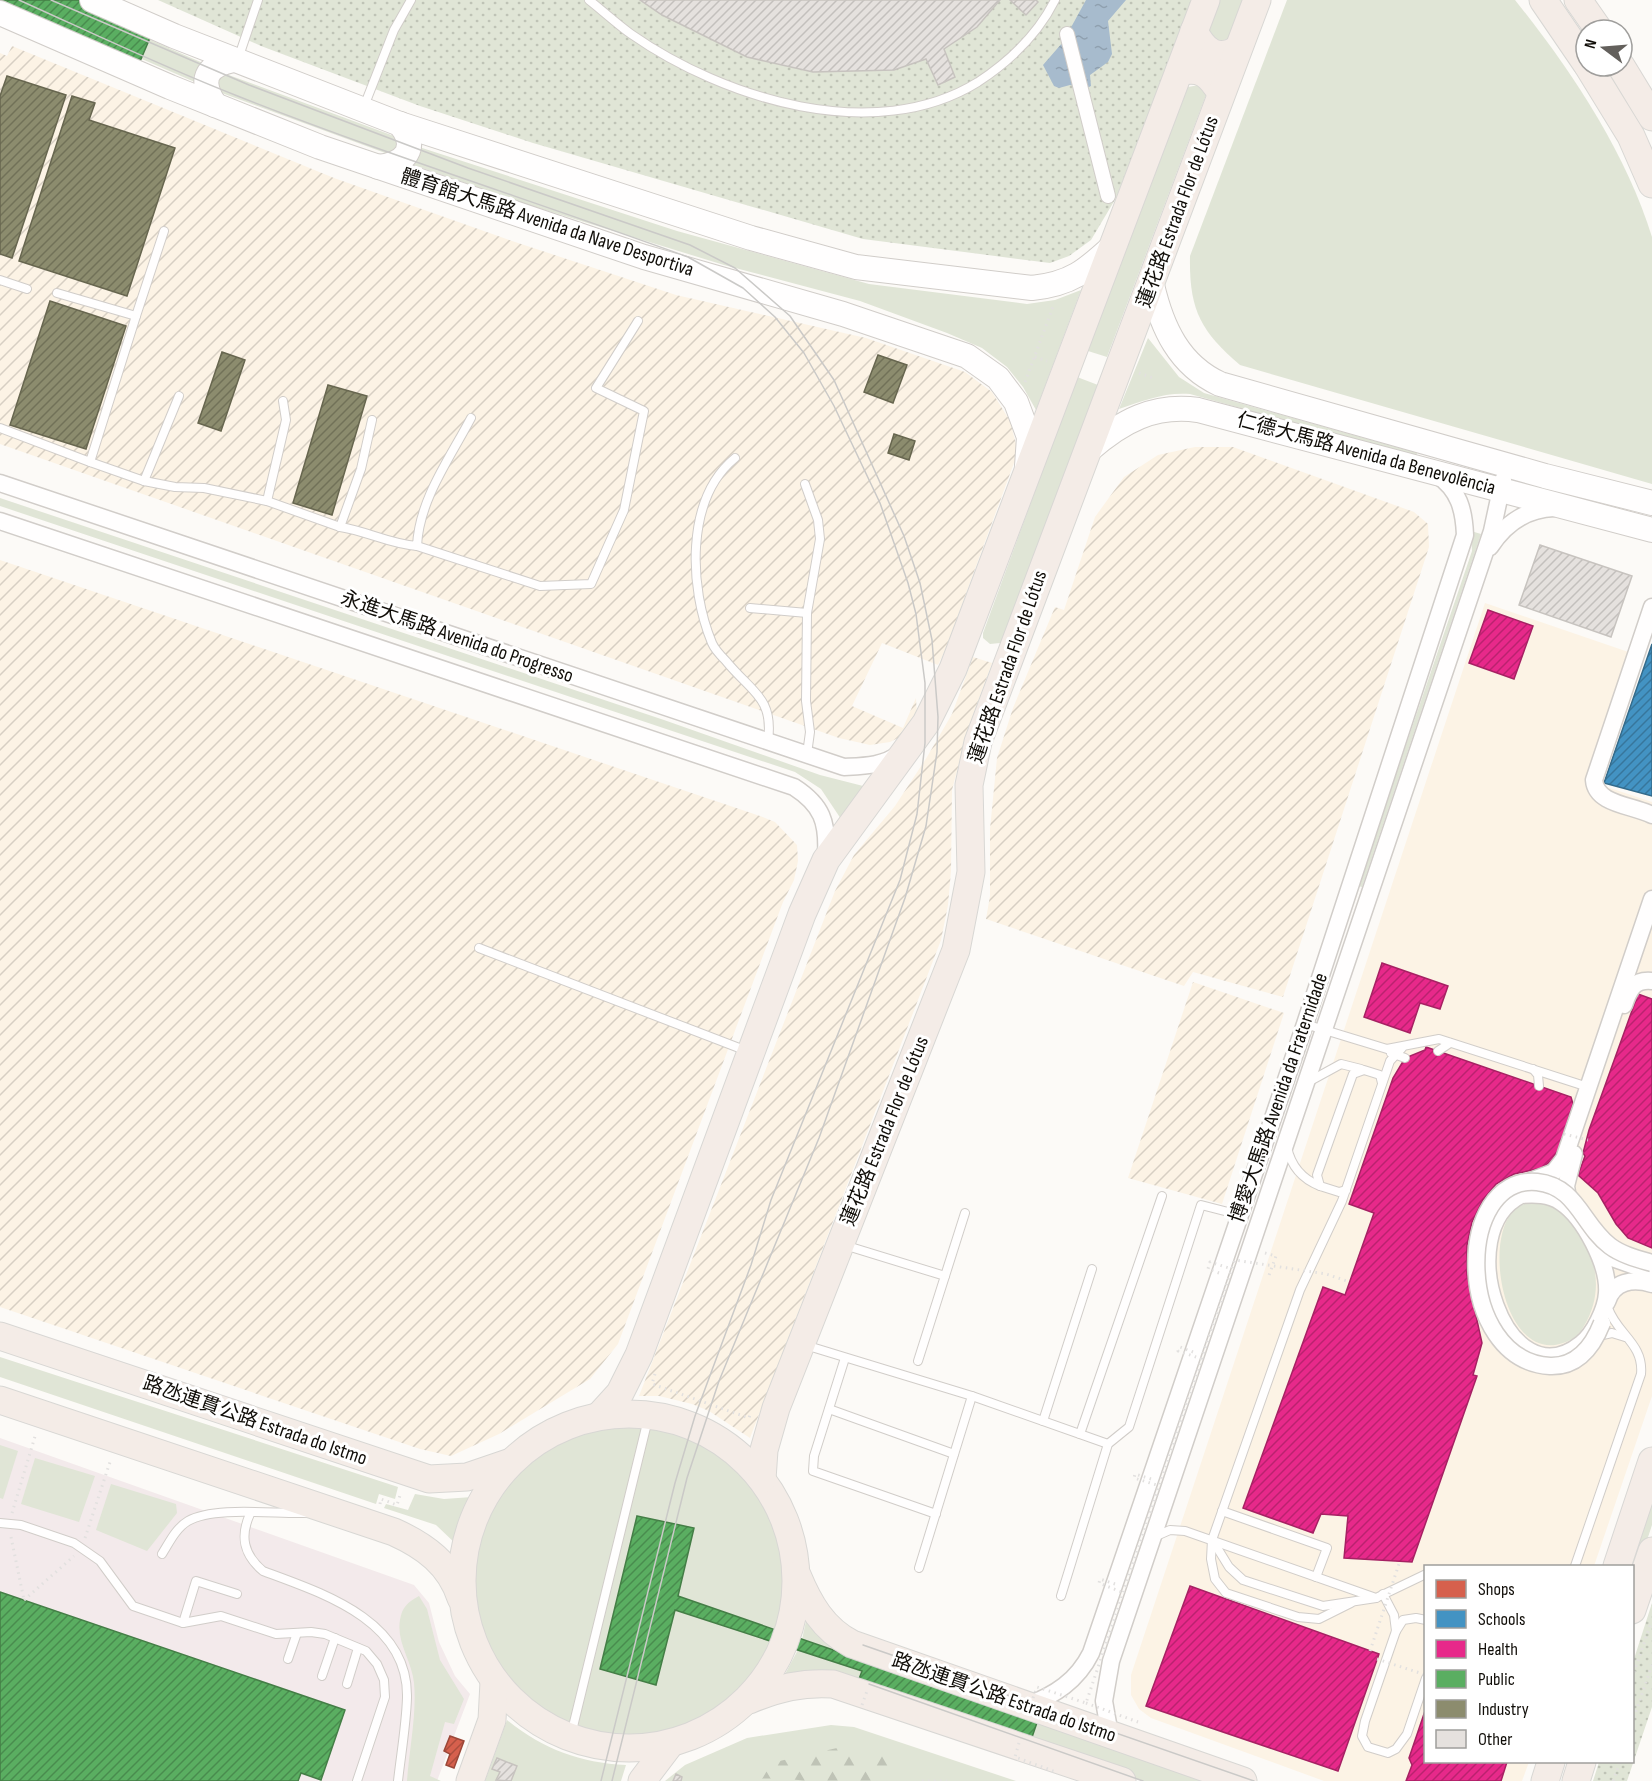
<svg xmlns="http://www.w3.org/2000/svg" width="1652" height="1781" viewBox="0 0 1652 1781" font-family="'Sofia Sans Condensed','Noto Sans SC',sans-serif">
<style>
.commercial{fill:#f3eaeb}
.industrial{fill:url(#industrial-furrows)}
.built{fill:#fcf3e5}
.grass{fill:#e0e5d6}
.forest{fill:url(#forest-firs)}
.park{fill:url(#park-dots)}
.water{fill:url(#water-ripples)}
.shops{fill:url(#shops-hatch);stroke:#9b4738;stroke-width:1.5}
.schools{fill:url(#schools-hatch);stroke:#346b8b;stroke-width:1.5}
.health{fill:url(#health-hatch);stroke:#a62163;stroke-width:1.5}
.public{fill:url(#public-hatch);stroke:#447e46;stroke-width:1.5}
.industry{fill:url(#industry-hatch);stroke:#67664f;stroke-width:1.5}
.building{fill:url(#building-hatch);stroke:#c7c3bf;stroke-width:1.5}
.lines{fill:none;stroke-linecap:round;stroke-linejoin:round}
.service-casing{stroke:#d1cdc9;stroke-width:10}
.pedestrian-casing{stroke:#d1cdc9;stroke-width:16}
.minor-casing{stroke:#d1cdc9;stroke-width:19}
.secondary-casing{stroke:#d1cdc9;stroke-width:26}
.primary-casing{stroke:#d8d7d4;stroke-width:29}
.path{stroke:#e2e0df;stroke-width:3;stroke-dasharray:1.5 4.5;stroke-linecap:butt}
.service{stroke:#fffefe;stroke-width:8}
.pedestrian{stroke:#fffefe;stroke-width:14}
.minor{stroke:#fffefe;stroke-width:16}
.secondary{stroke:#fffefe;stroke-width:24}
.primary{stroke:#f4ece7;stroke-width:27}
.tram{stroke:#cac9c7;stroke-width:1.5}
.minor-bridge-casing{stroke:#d1cdc9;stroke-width:19;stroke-linecap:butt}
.path-bridge{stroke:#e2e0df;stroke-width:3;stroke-dasharray:1.5 4.5;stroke-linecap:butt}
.minor-bridge{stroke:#fffefe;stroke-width:16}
.labels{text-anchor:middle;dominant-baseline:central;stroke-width:6;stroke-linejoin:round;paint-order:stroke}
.street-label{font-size:20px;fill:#100d08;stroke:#fff}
</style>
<defs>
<pattern id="industrial-furrows" width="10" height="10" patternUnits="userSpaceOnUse" patternTransform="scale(1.5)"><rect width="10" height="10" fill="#fcf3e5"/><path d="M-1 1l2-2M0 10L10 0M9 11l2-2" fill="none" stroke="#d7cfc3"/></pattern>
<pattern id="forest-firs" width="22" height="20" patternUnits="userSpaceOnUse" patternTransform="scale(1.5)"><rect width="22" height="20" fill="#e0e5d6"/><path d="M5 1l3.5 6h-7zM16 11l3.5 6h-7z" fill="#bfc3b6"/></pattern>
<pattern id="park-dots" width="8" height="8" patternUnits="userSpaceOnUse" patternTransform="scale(1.5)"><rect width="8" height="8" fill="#e0e5d6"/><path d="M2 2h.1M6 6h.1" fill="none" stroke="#bfc3b6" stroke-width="1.8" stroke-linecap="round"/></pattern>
<pattern id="water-ripples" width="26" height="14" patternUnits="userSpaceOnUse" patternTransform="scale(1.5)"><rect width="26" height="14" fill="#a7bbcd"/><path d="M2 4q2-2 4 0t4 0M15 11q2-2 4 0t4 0" fill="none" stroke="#8fa0af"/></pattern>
<pattern id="shops-hatch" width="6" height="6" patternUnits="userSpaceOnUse" patternTransform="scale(1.5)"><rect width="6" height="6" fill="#d6604d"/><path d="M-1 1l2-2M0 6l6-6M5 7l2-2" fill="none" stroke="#ac4e3e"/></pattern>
<pattern id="schools-hatch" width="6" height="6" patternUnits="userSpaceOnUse" patternTransform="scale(1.5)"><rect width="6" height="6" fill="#4393c3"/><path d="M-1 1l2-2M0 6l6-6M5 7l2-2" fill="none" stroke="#37769c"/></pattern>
<pattern id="health-hatch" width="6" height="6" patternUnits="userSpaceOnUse" patternTransform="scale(1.5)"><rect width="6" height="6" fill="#e7298a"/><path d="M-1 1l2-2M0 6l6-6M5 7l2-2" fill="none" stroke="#ba226f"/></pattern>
<pattern id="public-hatch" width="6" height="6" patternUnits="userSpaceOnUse" patternTransform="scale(1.5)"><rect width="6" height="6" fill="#5aae61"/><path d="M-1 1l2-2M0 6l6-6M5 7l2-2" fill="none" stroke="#498c4e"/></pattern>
<pattern id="industry-hatch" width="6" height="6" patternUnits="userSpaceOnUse" patternTransform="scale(1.5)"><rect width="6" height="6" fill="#8c8c6e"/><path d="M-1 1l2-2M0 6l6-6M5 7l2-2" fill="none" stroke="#717158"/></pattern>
<pattern id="building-hatch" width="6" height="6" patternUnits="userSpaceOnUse" patternTransform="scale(1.5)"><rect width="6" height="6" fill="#e5e1de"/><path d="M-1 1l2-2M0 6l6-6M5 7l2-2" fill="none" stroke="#c3c0bd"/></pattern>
</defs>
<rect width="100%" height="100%" fill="#fcfaf7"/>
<path class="commercial" d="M0 1438 414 1585 429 1603 439 1642 455 1676 470 1694 437 1781H0Z"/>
<g class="industrial">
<path d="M12 46 334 178 512 241 676 295 866 338 965 372 992 392 1010 421 1018 452 946 648 938 665 882 643 852 706 903 728 916 698 917 716 908 733 890 742 870 745 839 738 0 444V53L7 56Z"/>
<path d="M1195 447H1233L1414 512 1428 524 1429 547 1283 997 1193 972 1184 986 986 919 990 896V829L997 758 1013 708 1055 607 1064 610 1095 517 1124 477 1158 455Z"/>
<path d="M0 560 760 816 775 822 797 845 798 861 794 880 783 902 618 1344 590 1379 499 1434 451 1456 420 1449 0 1307Z"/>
<path d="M973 657 992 663 968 729 952 790 951 871 948 905 941 940 750 1438 709 1411 692 1404 659 1396H639L835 891 854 855 895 806 927 757 952 714Z"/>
<path d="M1193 982 1284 1013 1222 1204 1128 1178Z"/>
</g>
<path class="built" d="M1485 603 1643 657 1601 785 1652 802V1396L1594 1566H1426V1762H1529L1522 1781H1324L1151 1718 1139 1709 1131 1695V1675Z"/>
<g class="grass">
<path d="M6 0H60L205 64 196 72 197 83Z"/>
<path d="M1220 0H1243L1229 38 1219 42 1207 33Z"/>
<path d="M1287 0H1515C1571 70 1625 151 1652 237V484L1240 365C1200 331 1189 309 1190 256Z"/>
<path d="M226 74 394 136 398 141 396 151 388 154 219 92 216 76Z"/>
<path d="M1199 85 1206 95 1107 357 1088 351 1188 87Z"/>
<path d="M416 146 677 231 869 284 1027 304 1055 300 1081 290 1036 410 1023 387 1007 367 982 348 947 333 860 301 724 265 529 205 408 163Z"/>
<path d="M1148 338 1179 377 1204 393 1417 453 1416 457 1190 394C1164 392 1143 401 1119 409Z"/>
<path d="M1077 377 1098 385 1003 640 1000 643 990 644 983 638V633Z"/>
<path d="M0 498 664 720 820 775 867 787 841 819 821 789 795 772 0 506Z"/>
<path d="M1471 531 1481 534 1362 887 1358 886 1472 551Z"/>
<path d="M1537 1201C1542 1202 1550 1203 1554 1206 1559 1208 1563 1215 1567 1219 1596 1249 1606 1289 1584 1326 1579 1335 1573 1340 1563 1343 1506 1363 1483 1247 1512 1212 1519 1204 1528 1203 1537 1201Z"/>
<path d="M0 1357 398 1487 395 1499 379 1494 376 1504 0 1377Z"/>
<circle cx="629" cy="1580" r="157"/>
<path d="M0 1445 18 1451 3 1499 0 1498Z"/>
<path d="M35 1458 95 1476 79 1522 21 1504Z"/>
<path d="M111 1484 176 1504 177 1513 147 1551 96 1530Z"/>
<path d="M1652 1491V1525L1633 1583 1632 1566H1627Z"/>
<path d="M415 1494 444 1499 472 1497 462 1517 456 1544 436 1525 384 1508 386 1504 408 1510Z"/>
<path d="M419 1596 427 1609 440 1660 464 1699 454 1724 445 1722 430 1776 441 1781H407C409 1751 417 1713 414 1683 412 1661 396 1642 400 1620 402 1607 408 1602 419 1596Z"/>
<path d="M808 1612 1223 1781H1142L849 1681 784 1676 801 1644Z"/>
<path d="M507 1720C543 1749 580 1763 626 1765L621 1781H485Z"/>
<path d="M831 1725 854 1727 1016 1781H665L685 1765 747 1738Z"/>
</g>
<path class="forest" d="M837 1748C844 1750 853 1753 861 1754 879 1756 887 1749 900 1766L886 1781H803C784 1777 760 1781 744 1776L753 1767Z"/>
<g class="park">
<path d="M158 0H1194L1116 198 1091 240 1069 256 1050 263 863 239 533 143 420 106 261 46Z"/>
<path d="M1652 1603V1707L1627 1781H1593L1599 1762H1632L1633 1662Z"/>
</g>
<path class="water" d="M1086 0H1126L1108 21 1112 54 1108 62 1090 75 1091 86 1085 89 1070 85 1059 88 1054 86 1043 65 1063 42Z"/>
<path class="shops" d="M450 1736 464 1741 454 1768 446 1765 450 1754 444 1751Z"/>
<path class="schools" d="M1652 644V796L1604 783Z"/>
<g class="health">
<path d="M1488 610 1533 626 1514 679 1469 663Z"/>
<path d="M1382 963 1448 986 1440 1009 1420 1003 1410 1033 1364 1017Z"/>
<path d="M1638 994 1652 999V1248L1628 1238 1616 1224 1598 1193 1578 1175 1585 1156 1583 1153 1589 1130Z"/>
<path d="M1426 1047 1571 1097 1573 1104 1559 1149 1552 1160 1542 1168 1514 1174 1496 1184 1483 1200 1472 1222 1467 1245V1275L1482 1343 1473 1375 1477 1376 1412 1562 1344 1558 1348 1516 1321 1514 1313 1533 1243 1508 1323 1287 1345 1295 1374 1213 1349 1204 1393 1078 1405 1058 1425 1050Z"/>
<path d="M1190 1586 1379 1654 1338 1771 1146 1706Z"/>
<path d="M1426 1708V1762H1507L1501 1781H1406L1412 1765 1409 1758Z"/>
</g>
<g class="public">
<path d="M0 0H114L158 19 133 78 0 19Z"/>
<path d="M637 1516 694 1528 678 1596 865 1661 1044 1702 1029 1746 856 1687 862 1671 675 1610 656 1685 600 1669Z"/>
<path d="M0 1592 345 1710 321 1780 301 1773 298 1781H0Z"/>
</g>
<g class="industry">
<path d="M7 76 66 95 12 258 0 254V96Z"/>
<path d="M72 96 95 103 89 120 175 148 127 296 19 261Z"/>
<path d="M50 301 126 326 86 449 10 425Z"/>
<path d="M222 352 245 360 221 431 198 423Z"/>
<path d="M878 355 907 365 893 403 864 392Z"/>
<path d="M328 385 367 396 332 515 293 503Z"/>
<path d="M894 434 915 441 909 460 888 453Z"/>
</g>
<g class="building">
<path d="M640 0H1000L977 27 944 49 955 77 938 85 926 59 894 70 813 72 747 57 662 15Z"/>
<path d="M1010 0H1036L1038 2 1026 15Z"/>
<path d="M1540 545 1632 576 1611 637 1519 605Z"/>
<path d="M497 1758 517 1766 511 1781 496 1780 500 1772 492 1769Z"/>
<path d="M676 1774 682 1777 681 1781H673Z"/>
</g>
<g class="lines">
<defs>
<g id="service">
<path d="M589 0C603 11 617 24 631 34 724 99 875 146 978 82 1010 61 1038 34 1055 0"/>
<path d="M238 59 258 0"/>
<path d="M363 109 394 30 411 0"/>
<path d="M0 280 27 289"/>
<path d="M136 316 164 231"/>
<path d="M0 428 90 462 136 316 57 293"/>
<path d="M735 458C685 499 689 588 712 643 715 650 721 656 726 661 751 692 774 697 768 741"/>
<path d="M90 462 144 481 175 487 204 488 267 501 286 420 283 401"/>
<path d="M144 481 179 396"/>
<path d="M805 484 818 520 820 539 807 613 806 701 810 732 807 754"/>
<path d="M267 501 340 527 361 469 372 420"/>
<path d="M340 527C367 531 389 544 417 546 419 500 450 458 471 418"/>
<path d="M417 546 540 586 591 584 624 510 644 411 596 388 638 321"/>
<path d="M750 608 807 613"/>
<path d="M479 948 747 1051"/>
<path d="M1305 1024 1387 1049 1439 1039 1591 1088"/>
<path d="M1438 1051 1450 1043"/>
<path d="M1391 1053 1405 1058"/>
<path d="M1533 1069 1538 1075 1539 1086"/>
<path d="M1310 1081 1341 1064 1361 1069"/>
<path d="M1287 1147C1291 1166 1302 1179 1320 1186"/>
<path d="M1346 1190 1339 1192 1320 1186 1317 1175 1353 1074 1364 1070 1380 1075 1382 1083"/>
<path d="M844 1245 945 1276 918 1361"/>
<path d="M945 1276 965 1213"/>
<path d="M1598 1336 1612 1333 1625 1337"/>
<path d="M805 1345 972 1396 919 1568"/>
<path d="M845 1358 814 1456 813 1471 936 1514"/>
<path d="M972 1396 1108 1444"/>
<path d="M829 1409 954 1454"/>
<path d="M1043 1421 1092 1269"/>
<path d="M1080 1434 1162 1196"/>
<path d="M1222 1511 1327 1548 1316 1577"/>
<path d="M250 1514C240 1536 243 1554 263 1571 322 1593 409 1620 407 1698 406 1726 401 1754 398 1781"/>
<path d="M0 1523 21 1525 74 1543 100 1561 133 1606 183 1623 221 1616 276 1634 311 1632 325 1634 366 1651 377 1664 384 1680 385 1697 357 1781"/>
<path d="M1154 1537 1170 1530 1185 1531 1376 1598 1426 1574"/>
<path d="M1213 1541 1229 1567 1243 1580 1323 1606 1376 1598"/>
<path d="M162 1554C169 1543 176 1528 188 1521 214 1506 274 1514 305 1513"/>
<path d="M1575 1566 1641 1374C1644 1344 1617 1334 1608 1308"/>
<path d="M1383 1594 1394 1615 1396 1631 1365 1721 1362 1736 1368 1747 1388 1753 1396 1749 1407 1734 1426 1678"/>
<path d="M1061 1596 1108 1444 1129 1427 1201 1205 1240 1215"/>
<path d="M1351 1603 1319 1619 1298 1617 1226 1593 1215 1579 1211 1559 1212 1540 1300 1290 1342 1201 1390 1061 1402 1048"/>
<path d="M183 1623 196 1581 237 1594"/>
<path d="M1396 1631 1403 1620 1416 1618 1426 1620"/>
<path d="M288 1659 297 1633"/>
<path d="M322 1676 335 1638"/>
<path d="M347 1684 358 1648"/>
<path d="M570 1739 649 1415"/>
</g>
<path id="pedestrian" d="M1067 34 1108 196"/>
<g id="minor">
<path d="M0 483 844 767C864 766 883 766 899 754"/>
<path d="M0 521 794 787C822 805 828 822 826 856"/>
<path d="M1490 547C1505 524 1526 509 1554 508"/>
<path d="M1652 607 1594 780C1596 805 1633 805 1652 815"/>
<path d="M1624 1005C1629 990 1634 979 1652 981"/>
<path d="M1528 1182 1554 1172 1564 1159 1652 899"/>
<path d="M1521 1195C1535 1194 1549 1194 1561 1202 1584 1217 1609 1265 1607 1293 1606 1309 1594 1334 1581 1344 1506 1404 1448 1231 1521 1195Z"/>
<path d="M1569 1205 1566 1186 1574 1154"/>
<path d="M1595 1244 1615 1259 1652 1272"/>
<path d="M1607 1302C1613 1281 1633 1278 1652 1284"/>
<path d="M1026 1706C1055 1695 1077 1681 1091 1653L1305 1024 1465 535C1464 510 1459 490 1437 475"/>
<path d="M1110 1735 1104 1701 1111 1661 1492 531 1503 480"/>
</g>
<g id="secondary">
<path d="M92 0 174 36 400 124 751 238 856 267 1032 288C1071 284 1086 271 1114 245"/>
<path d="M0 13 170 87 320 147 644 257 843 314 967 356 998 378 1016 402 1029 437 1027 466"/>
<path d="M215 105C199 81 205 66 233 60"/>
<path d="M378 167C406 164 419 148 400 124"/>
<path d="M1152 285C1162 328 1179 365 1220 384L1545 476 1652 503"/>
<path d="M1089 450C1122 421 1154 404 1198 410L1652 530"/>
</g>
<g id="primary">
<path d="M1543 0 1586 63"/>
<path d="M1578 0 1599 30"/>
<path d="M1194 31C1204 51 1217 62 1238 49"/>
<path d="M1588 66 1631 136 1652 184"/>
<path d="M1621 66 1652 117"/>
<path d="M1179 72C1201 66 1210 75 1221 93"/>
<path d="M0 1336 429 1479 467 1477 511 1462"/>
<path d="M0 1400 394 1532C425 1546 450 1564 461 1598"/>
<circle cx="629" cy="1581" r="167"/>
<path d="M600 1415 620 1393 639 1355 802 914 826 860 926 723 953 669 1206 0"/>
<path d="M762 1479 764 1450 776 1408 956 950 971 872 969 785 978 742 1257 0"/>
<path d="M1617 1566 1652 1461"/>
<path d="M797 1575C809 1604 823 1629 852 1644L1243 1781"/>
<path d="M1632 1610 1652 1551"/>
<path d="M749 1700C778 1688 802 1682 833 1684L1122 1781"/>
<path d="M470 1781 492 1720 494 1682"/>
<path d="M642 1781 670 1744"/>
<path d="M1545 1781 1551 1762"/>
<path d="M1576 1781 1582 1762"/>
</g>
</defs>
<use href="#service" class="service-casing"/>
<use href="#pedestrian" class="pedestrian-casing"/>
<use href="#minor" class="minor-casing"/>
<use href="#secondary" class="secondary-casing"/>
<use href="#primary" class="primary-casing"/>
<g class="path">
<path d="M1035 357 1047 361"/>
<path d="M1139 373 1153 378"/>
<path d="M1025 382 1054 304"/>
<path d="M1265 1253 1276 1256 1268 1278"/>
<path d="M655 1374 652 1384 749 1418 750 1415"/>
<path d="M380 1504 381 1499 397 1505 401 1492"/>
<path d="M12 1513 36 1433"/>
<path d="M11 1537 24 1600"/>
<path d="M85 1538 111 1459"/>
<path d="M24 1600 74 1556"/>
<path d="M1632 1678 1651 1623"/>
<path d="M1632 1723 1652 1665"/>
<path d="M922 1781H947"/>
<path d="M1613 1781 1620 1762"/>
</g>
<use href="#service" class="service"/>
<use href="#pedestrian" class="pedestrian"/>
<use href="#minor" class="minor"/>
<use href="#secondary" class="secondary"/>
<use href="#primary" class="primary"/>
<g class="tram">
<path d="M19 0C90 32 161 66 235 95 384 154 537 202 688 257L743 288 775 317 804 353 834 406 880 503 908 583 916 614 925 683V743L917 814 900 880 771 1200 751 1265 695 1416 675 1483 601 1781"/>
<path d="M51 0 249 85 468 168 690 245 735 268 790 316 834 380 904 536 920 583 932 640 938 717 937 752 926 826 905 898 819 1138 719 1381 687 1478 612 1781"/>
<path d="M863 1645 1254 1781"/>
<path d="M869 1684 1143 1781"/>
</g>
<defs>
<path id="minor-bridge" d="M1602 1323C1593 1346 1578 1367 1550 1366 1454 1360 1454 1174 1537 1182 1577 1186 1582 1225 1610 1246 1622 1255 1638 1259 1652 1263"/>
</defs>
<use href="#minor-bridge" class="minor-bridge-casing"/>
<g class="path-bridge">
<path d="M1564 1134 1588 1140"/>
<path d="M1219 1273 1208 1269 1210 1262 1232 1269"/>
<path d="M1193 1352 1180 1347 1178 1351 1202 1359"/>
<path d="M1151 1479 1135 1474 1134 1478 1160 1486"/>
<path d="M1115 1584 1100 1579 1099 1583 1124 1593"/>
<path d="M1370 1651 1400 1561"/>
<path d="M1377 1659 1426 1675"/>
<path d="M1033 1698 1037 1687 1086 1703 1235 1260 1326 1274 1350 1282"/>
<path d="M1086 1703 1138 1722"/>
<path d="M862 1705 867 1691"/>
<path d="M1019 1743 1015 1757 1056 1772"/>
</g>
<use href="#minor-bridge" class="minor-bridge"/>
</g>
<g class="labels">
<g class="street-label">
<text transform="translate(1178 212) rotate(-70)">蓮花路 Estrada Flor de Lótus</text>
<text transform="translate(547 223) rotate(18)">體育館大馬路 Avenida da Nave Desportiva</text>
<text transform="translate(1366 454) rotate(15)">仁德大馬路 Avenida da Benevolência</text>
<text transform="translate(457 637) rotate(19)">永進大馬路 Avenida do Progresso</text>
<text transform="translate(1008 667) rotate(-71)">蓮花路 Estrada Flor de Lótus</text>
<text transform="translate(1279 1098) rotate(-71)">博愛大馬路 Avenida da Fraternidade</text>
<text transform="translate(885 1131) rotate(-68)">蓮花路 Estrada Flor de Lótus</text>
<text transform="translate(255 1421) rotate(19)">路氹連貫公路 Estrada do Istmo</text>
<text transform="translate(1004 1698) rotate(19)">路氹連貫公路 Estrada do Istmo</text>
</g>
</g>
<rect x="1424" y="1565" width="210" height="198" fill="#ffffff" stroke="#9f9e9c" stroke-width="1.5"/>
<rect x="1436" y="1580" width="30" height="18" fill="#d6604d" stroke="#9f9e9c" stroke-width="1.5"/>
<text x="1478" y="1595" font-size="18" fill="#100d08">Shops</text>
<rect x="1436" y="1610" width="30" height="18" fill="#4393c3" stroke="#9f9e9c" stroke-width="1.5"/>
<text x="1478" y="1625" font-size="18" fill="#100d08">Schools</text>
<rect x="1436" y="1640" width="30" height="18" fill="#e7298a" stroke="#9f9e9c" stroke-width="1.5"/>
<text x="1478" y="1655" font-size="18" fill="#100d08">Health</text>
<rect x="1436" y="1670" width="30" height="18" fill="#5aae61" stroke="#9f9e9c" stroke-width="1.5"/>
<text x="1478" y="1685" font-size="18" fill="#100d08">Public</text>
<rect x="1436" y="1700" width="30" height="18" fill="#8c8c6e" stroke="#9f9e9c" stroke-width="1.5"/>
<text x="1478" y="1715" font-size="18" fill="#100d08">Industry</text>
<rect x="1436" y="1730" width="30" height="18" fill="#e5e1de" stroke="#9f9e9c" stroke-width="1.5"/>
<text x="1478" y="1745" font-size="18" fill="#100d08">Other</text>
<g transform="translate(1604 48) rotate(286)"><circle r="28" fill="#ffffff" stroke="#9f9e9c" stroke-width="1.5"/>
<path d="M0-4.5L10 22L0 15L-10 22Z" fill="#63605c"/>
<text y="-9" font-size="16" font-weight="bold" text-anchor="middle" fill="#100d08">N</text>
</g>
</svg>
